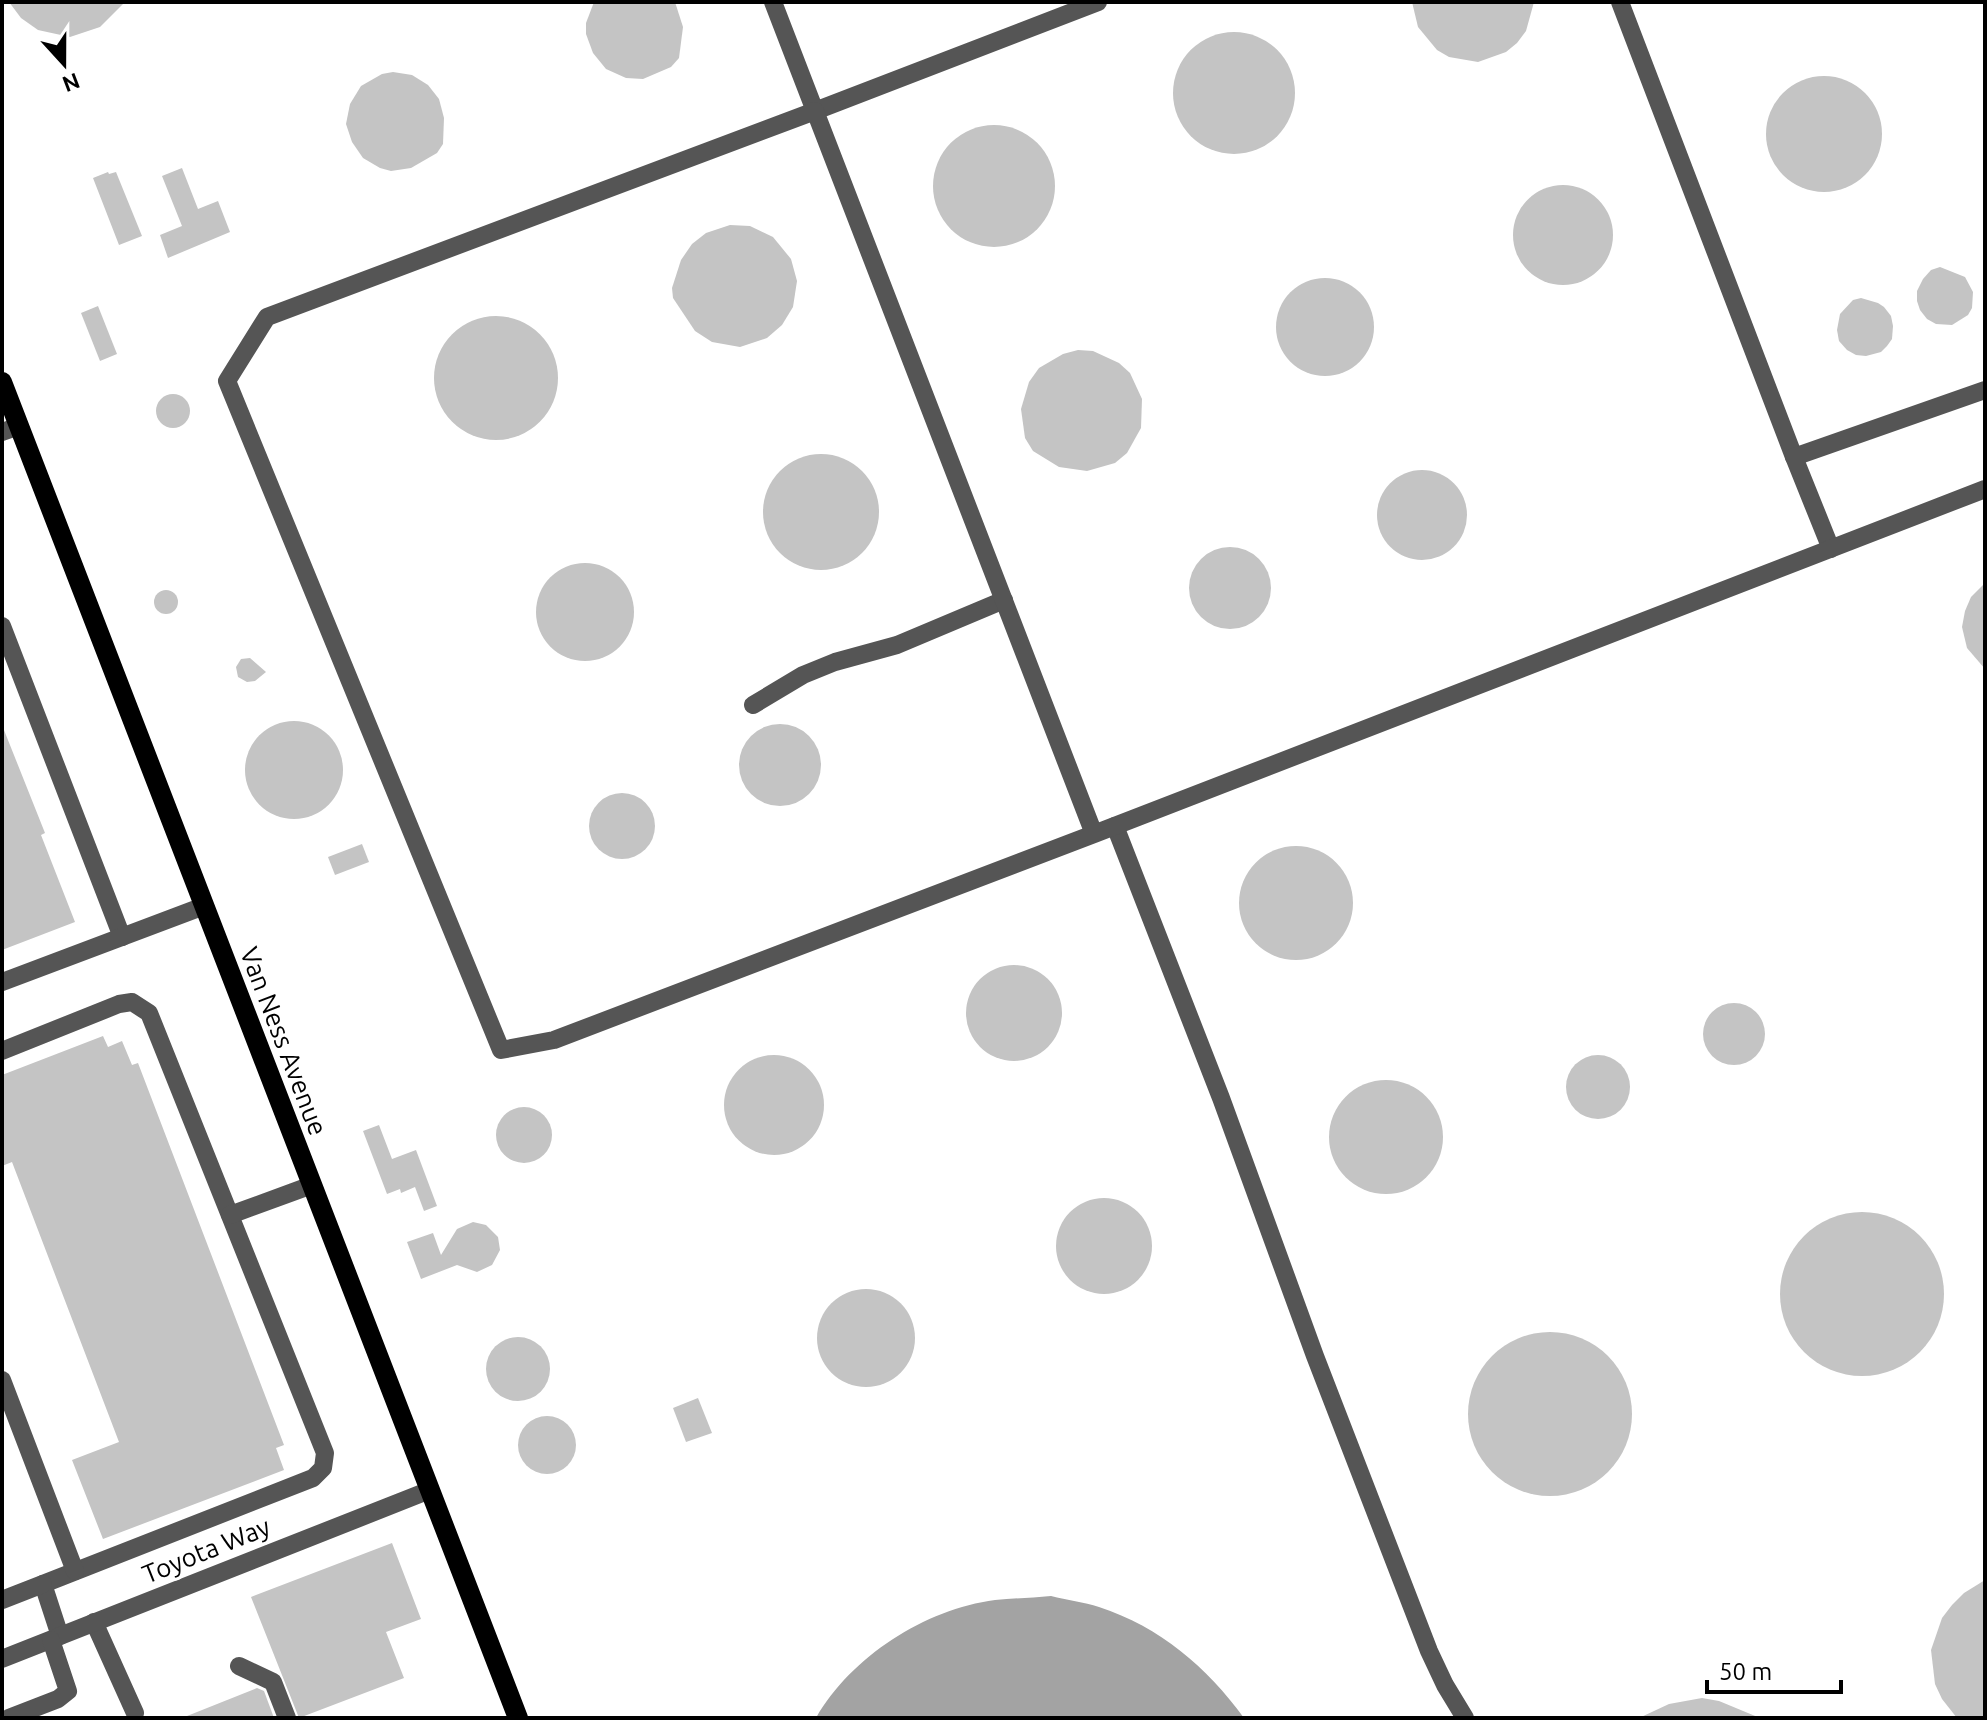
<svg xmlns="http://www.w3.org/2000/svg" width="1987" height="1720" viewBox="0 0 1987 1720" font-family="Ubuntu,sans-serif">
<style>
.water{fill:#a3a3a3}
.building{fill:#c4c4c4}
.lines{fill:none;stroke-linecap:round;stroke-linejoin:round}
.minor{stroke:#555;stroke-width:18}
.major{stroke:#000;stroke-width:20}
.labels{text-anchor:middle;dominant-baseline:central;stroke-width:6;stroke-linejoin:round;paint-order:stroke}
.street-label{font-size:26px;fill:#000;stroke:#fff}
</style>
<rect width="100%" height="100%" fill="#fff"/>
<path class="water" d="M1051 1596C1067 1600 1084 1602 1099 1607 1160 1627 1207 1667 1244 1718H816C851 1657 925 1609 995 1600 1014 1598 1032 1598 1051 1596Z"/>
<g class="building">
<path d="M9 2H125L100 27 70 37 38 30 21 18Z"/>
<path d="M594 2H675L683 27 679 58 671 67 643 79 626 78 606 69 593 53 586 34V23Z"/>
<path d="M1412 2H1534L1526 31 1517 43 1506 52 1478 62 1449 57 1437 50 1418 27Z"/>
<circle cx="1234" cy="93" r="61"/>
<path d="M393 72 412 75 428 85 439 99 444 118 443 144 437 153 411 168 391 171 380 168 363 158 352 142 346 124 350 104 361 86 382 74Z"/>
<circle cx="1824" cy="134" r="58"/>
<circle cx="994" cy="186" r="61"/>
<path d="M182 168 198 209 218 201 230 232 168 258 160 235 182 226 162 176Z"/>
<path d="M108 172 109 174 116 172 142 236 119 245 93 178Z"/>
<circle cx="1563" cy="235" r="50"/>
<path d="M730 225 750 226 773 237 791 259 797 281 793 307 782 325 767 338 740 347 712 342 695 331 673 298 672 288 681 260 692 244 706 233Z"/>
<path d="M1940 267 1965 277 1973 292 1972 308 1968 315 1952 325 1936 324 1927 319 1920 310 1917 301V291L1923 279 1931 270Z"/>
<circle cx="1325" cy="327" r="49"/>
<path d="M1861 298 1878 303 1884 307 1891 316 1893 326 1892 339 1887 346 1881 352 1866 356 1856 355 1847 350 1839 341 1837 330 1840 314 1853 300Z"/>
<path d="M98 306 117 354 100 361 81 313Z"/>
<circle cx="496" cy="378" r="62"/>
<path d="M1078 350 1093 351 1119 363 1130 373 1142 399 1141 428 1127 453 1115 463 1087 471 1059 467 1033 451 1025 438 1021 409 1029 382 1039 368 1063 354Z"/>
<circle cx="173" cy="411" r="17"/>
<circle cx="821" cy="512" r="58"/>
<circle cx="1422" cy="515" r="45"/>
<circle cx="1230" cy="588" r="41"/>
<circle cx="585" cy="612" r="49"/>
<path d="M1985 583V669L1967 648 1962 627 1965 611 1971 597Z"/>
<circle cx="166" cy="602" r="12"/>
<path d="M250 658 266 672 255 681 247 682 238 677 236 667 241 659Z"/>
<circle cx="294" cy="770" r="49"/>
<circle cx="780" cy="765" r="41"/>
<path d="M2 725 45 833 41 835 75 922 2 950Z"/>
<circle cx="622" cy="826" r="33"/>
<path d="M362 844 369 862 335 875 328 857Z"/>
<circle cx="1296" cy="903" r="57"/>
<circle cx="1014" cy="1013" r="48"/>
<circle cx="1734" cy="1034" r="31"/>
<path d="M103 1036 108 1047 122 1041 132 1065 138 1063 284 1445 276 1448 284 1470 103 1539 72 1460 119 1442 12 1162 2 1166V1075Z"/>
<circle cx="774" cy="1105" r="50"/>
<circle cx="1598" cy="1087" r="32"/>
<circle cx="1386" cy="1137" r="57"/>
<circle cx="524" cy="1135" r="28"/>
<path d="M379 1125 392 1159 416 1150 437 1206 424 1211 415 1187 401 1193 400 1189 387 1194 363 1131Z"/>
<circle cx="1104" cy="1246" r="48"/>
<circle cx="1862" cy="1294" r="82"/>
<path d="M473 1222 486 1225 498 1237 500 1250 492 1265 477 1272 457 1265 421 1279 407 1242 433 1233 441 1255 457 1229Z"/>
<circle cx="866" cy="1338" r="49"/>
<circle cx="1550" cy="1414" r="82"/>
<circle cx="518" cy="1369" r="32"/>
<path d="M698 1398 712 1433 686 1442 673 1408Z"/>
<circle cx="547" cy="1445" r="29"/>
<path d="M392 1543 421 1619 386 1632 404 1678 299 1718 251 1597Z"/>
<path d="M1985 1580V1718H1957L1942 1699 1935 1684 1931 1650 1942 1618 1952 1605 1964 1593Z"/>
<path d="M257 1688 264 1691 274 1718H182Z"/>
<path d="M1702 1698 1719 1701 1760 1718H1639L1669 1704Z"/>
</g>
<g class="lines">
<g class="minor">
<path d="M773 2 815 111 1098 2"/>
<path d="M1620 2 1794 457"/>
<path d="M2 432 19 426"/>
<path d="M1831 549 1794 457 1985 390"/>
<path d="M2 626 122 937"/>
<path d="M753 705 803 675 835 662 897 645 1004 600"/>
<path d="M1115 826 1221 1098 1315 1356 1429 1651 1445 1685 1465 1718"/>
<path d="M1094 834 554 1040 501 1050 227 381 267 317 815 111 1094 834 1985 489"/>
<path d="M2 982 204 906"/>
<path d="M2 1051 119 1004 132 1002 149 1013 325 1453 323 1468 313 1478 43 1584 60 1636"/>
<path d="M230 1215 312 1185"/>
<path d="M2 1380 75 1571"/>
<path d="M2 1600 43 1584"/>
<path d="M94 1622 135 1713"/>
<path d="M2 1659 430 1490"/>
<path d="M239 1666 273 1682 287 1718"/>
<path d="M9 1718 58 1699 68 1691 51 1640"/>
</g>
<path class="major" d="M2 382 518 1718"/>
</g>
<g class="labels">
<g class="street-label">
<text transform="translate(284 1041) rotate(69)">Van Ness Avenue</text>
<text transform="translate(206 1550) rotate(-22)">Toyota Way</text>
</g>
</g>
<rect width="1987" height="1720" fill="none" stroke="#000000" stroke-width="8"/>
<g transform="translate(64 64) rotate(159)" stroke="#ffffff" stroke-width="6" paint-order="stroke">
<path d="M0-6L14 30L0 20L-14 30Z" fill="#000000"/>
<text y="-12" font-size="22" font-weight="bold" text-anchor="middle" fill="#000000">N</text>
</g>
<path d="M1707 1680v12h134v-12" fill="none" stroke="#000000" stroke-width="4"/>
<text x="1719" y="1680" font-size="24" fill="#000000" stroke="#ffffff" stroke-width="6" paint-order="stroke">50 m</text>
</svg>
